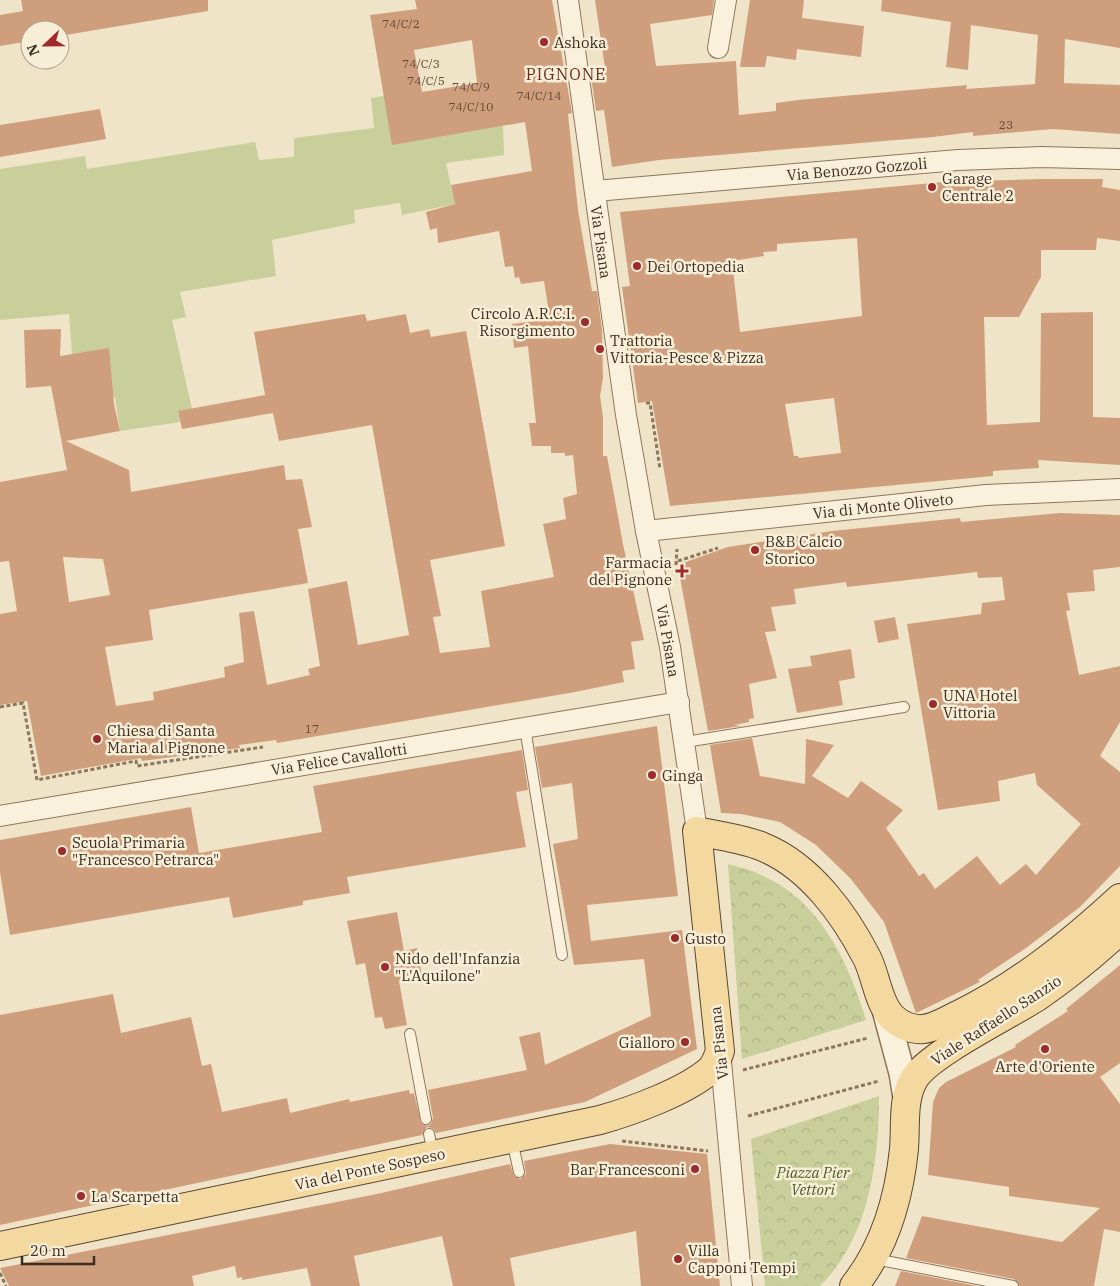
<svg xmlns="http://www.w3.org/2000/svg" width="1120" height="1286" viewBox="0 0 1120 1286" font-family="'IBM Plex Serif',serif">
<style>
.grass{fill:#c9cf9b}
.park{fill:url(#park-crowns)}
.building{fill:#cf9f7d;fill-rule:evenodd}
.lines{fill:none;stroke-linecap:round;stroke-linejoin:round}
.service-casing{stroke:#8d765c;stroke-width:12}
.minor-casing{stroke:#8d765c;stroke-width:22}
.tertiary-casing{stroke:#8d765c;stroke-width:28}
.primary-casing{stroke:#5b4430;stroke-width:30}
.path{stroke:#8d765c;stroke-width:3;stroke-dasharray:4 2.5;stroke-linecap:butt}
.service{stroke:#faf1dc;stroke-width:10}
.minor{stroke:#faf1dc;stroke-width:20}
.tertiary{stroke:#faf1dc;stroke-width:25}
.primary{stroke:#f3d9a0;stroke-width:28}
.poi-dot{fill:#9e2a2b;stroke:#f7eed8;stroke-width:2}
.labels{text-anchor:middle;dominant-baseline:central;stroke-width:5;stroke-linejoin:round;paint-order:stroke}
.number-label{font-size:12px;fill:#624a37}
.poi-label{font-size:15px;fill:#3d2e20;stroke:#f7eed8;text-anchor:start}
.street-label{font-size:15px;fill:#3d2e20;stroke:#f7eed8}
.park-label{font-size:15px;font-style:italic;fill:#4d5a26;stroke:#f7eed8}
.neighbourhood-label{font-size:16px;letter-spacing:1px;fill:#6b2e1e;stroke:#f7eed8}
</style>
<defs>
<pattern id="park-crowns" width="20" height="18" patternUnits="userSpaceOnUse" patternTransform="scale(1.25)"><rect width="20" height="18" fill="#c9cf9b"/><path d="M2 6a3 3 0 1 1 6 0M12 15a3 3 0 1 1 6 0" fill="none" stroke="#aeb285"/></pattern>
</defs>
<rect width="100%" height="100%" fill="#f0e4c8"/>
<path class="grass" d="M384 96 503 125 504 155 446 163 455 204 402 215 400 203 354 210 355 223 272 240 276 276 180 292 186 317 172 320 192 409 178 411 180 422 120 431 115 397 77 403 109 349 72 354 69 314 0 320V169L85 156 87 169 255 142 259 160 294 157V138L374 128 371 98Z"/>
<g class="park">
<path d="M728 864C810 882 843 946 866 1020L742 1059Z"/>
<path d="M879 1096C879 1162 869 1237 820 1286H765L751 1139Z"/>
</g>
<g class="building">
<path d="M21 0H208V11L60 36V30H30V41L0 46V15L23 11Z"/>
<path d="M415 0H552L572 113 568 114 578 210 592 291H597L602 330 603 378 600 396 603 417V456H607L623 544 644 640 631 642 635 669 622 671 624 682 575 692 277 743 276 740 239 745 240 748 142 761 141 758 41 776 27 701 0 705V614L17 611 9 561 0 562V482L67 470 51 386 26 388 24 330 61 329 60 356 109 348 114 404 120 431 66 441 129 470 131 492 284 465 286 480 302 479 312 527 298 529 308 583 149 610 153 640 105 647 116 706 154 700 153 692 225 677 224 667 244 662 239 613 254 611 267 685 310 675 308 669 320 666 308 589 347 581 358 645 409 635 372 425 279 441 273 413 182 429 178 411 265 395 254 332 365 314 367 321 406 314 410 333 429 329 431 337 466 331 505 546 430 560 441 616 433 617 440 653 490 647 481 591 554 577 543 524 566 519 563 498 577 494 573 455 565 456V453H551V446H532L529 423H536L528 346 514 348 512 324 550 319 544 281 521 284 519 277 515 278 513 266 505 267 499 231 438 243 437 228 430 230 426 212 455 204 451 185 532 171 525 122 392 145 370 15 417 9ZM472 40 477 83 422 92 414 50ZM63 557 103 559 110 595 69 602Z"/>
<path d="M595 0H714L712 15 650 24 656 66 736 61 739 115 776 111V103L798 100 967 85 966 89 1035 84 1038 35 971 25 968 70 946 67 951 22 881 11 882 0H1120V48L1065 39 1064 83 1120 85V134L1053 129 973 136V132L933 137 659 160 612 167 604 110 596 111 590 69 605 68Z"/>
<path d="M750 0H804L802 18 864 26 861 57 797 49 796 60 767 56 765 67H740Z"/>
<path d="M100 109 106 139 0 157V125Z"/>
<path d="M1041 179H1103L1102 187 1120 190V241L1097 238 1096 250H1041V277L1019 317H984L987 425 1040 422 1041 313 1093 312V417L1120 418V465L1038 460 1039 468 993 471V476L670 506 652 401 638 403 622 287 630 286 620 212 943 182ZM857 238 862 316 740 332 732 261 764 256 763 252 777 251V244ZM834 398 841 453 799 458 798 456H794L785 404Z"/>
<path d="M1060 513 1120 515V567L1093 570 1095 591 1067 593 1070 610 1066 611 1079 675 1120 666V722L1100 756 1120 772V866L1080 907 1026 948 978 980 980 982 916 1013 884 922 851 879 816 845 780 822 741 814 721 813 710 745 752 738 760 776 805 784 806 739 834 745 812 776 848 798 861 781 903 810 886 828 919 876 924 873 935 889 977 856 1000 885 1026 864 1036 875 1081 824 1037 785 1035 773 998 781 1000 801 938 810 907 624 981 614 982 603 1005 600 1002 577 978 578 977 572 847 587 846 582 794 589 796 604 771 607 776 631 765 632 777 678 749 684 754 718 749 719V722L734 725 741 726 708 731 679 572 680 564 728 547 832 531 960 518 961 522Z"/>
<path d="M895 617 899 639 878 643 874 621Z"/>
<path d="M851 649 855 678 839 681 843 705 797 713 788 669 812 666 810 656Z"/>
<path d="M657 726 678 896 587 905 591 941 682 930 697 1049 585 1102 436 1133 432 1128 427 1127 422 1135 0 1225V1015L113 994 121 1033 191 1017 202 1066 211 1064 222 1112 287 1098 290 1113 349 1099 350 1102 409 1090 410 1094 414 1093 421 1123 427 1126 431 1124 433 1118 428 1090 527 1070 519 1037 540 1032 545 1065 651 1016 644 959 574 965 553 844 578 839 572 783 542 788 535 747Z"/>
<path d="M522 750 528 790 516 792 526 847 347 877 350 893 303 901V905L233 918 229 897 10 935 0 872V840L191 807 199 853 322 832 313 786Z"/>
<path d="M397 912 404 951 417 948 422 976 399 981 407 1025 385 1029 382 1017 375 1018 365 963 356 965 347 921Z"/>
<path d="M1120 965V1063L1100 1077 1120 1104V1232L1104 1229 1094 1286H1020L1014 1279 906 1258 922 1216 1062 1242 1100 1208 1009 1196V1187L928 1175 933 1102 939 1088 946 1082 1016 1047 1015 1045 1068 1011 1066 1009Z"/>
<path d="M610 1144 707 1154 720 1286H641L636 1231 510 1258 515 1286H453L442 1236 354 1256 360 1286H311L307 1268 242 1280V1277L237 1278 235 1266 192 1276 194 1286H9L0 1268 372 1195 510 1164 514 1176 520 1179 526 1174 524 1161Z"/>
<path d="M901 1271 977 1286H895Z"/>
</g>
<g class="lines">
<defs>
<g id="service">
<path d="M525 728 562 955"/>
<path d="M685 742 904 707"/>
<path d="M410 1034 426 1119"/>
<path d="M429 1134 433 1153"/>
<path d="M512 1140 519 1172"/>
<path d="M875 1259 1013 1286"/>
</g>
<g id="minor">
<path d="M568 0 626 415 646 531 670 647 697 831"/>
<path d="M718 48 726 0"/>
<path d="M595 191 958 160 1041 157 1120 159"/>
<path d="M646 531 986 495 1120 489"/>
<path d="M0 816 679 702"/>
<path d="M720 1051 742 1286"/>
</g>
<path id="tertiary" d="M884 1006 902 1073 906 1098"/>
<g id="primary">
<path d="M0 1246 600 1120C632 1111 684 1092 709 1071 715 1066 717 1059 720 1051L697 831C718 836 742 838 763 847 810 866 845 915 867 958 876 976 878 1002 892 1017 900 1025 912 1030 923 1029 935 1028 947 1020 958 1015 1018 986 1071 943 1120 898"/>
<path d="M854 1286C885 1247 899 1198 904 1149 906 1125 902 1100 914 1079 929 1054 1009 1015 1037 997 1066 977 1094 954 1120 930"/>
</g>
</defs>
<use href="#service" class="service-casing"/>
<use href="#minor" class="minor-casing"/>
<use href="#tertiary" class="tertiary-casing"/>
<use href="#primary" class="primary-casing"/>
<g class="path">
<path d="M646 403H650L660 469"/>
<path d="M678 561 718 548"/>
<path d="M676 565 677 549"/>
<path d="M0 707 23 703 37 780 136 761 137 766 263 747"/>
<path d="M743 1070 868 1038"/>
<path d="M748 1116 879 1081"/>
<path d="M622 1141 708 1151"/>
<path d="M0 1273 6 1286"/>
</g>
<use href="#service" class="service"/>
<use href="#minor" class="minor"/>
<use href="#tertiary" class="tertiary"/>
<use href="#primary" class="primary"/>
</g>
<g class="poi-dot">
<circle cx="544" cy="42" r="5"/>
<circle cx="932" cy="187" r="5"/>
<circle cx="637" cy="266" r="5"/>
<circle cx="585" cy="322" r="5"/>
<circle cx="600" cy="349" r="5"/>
<circle cx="755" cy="550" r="5"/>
<path d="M679.5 563.5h5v5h5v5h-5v5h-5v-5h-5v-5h5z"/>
<circle cx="933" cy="704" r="5"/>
<circle cx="97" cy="739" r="5"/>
<circle cx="652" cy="775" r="5"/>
<circle cx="62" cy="851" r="5"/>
<circle cx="675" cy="938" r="5"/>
<circle cx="385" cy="967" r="5"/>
<circle cx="685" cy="1042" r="5"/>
<circle cx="1045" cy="1049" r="5"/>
<circle cx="695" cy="1169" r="5"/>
<circle cx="81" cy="1196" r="5"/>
<circle cx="678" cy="1259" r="5"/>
</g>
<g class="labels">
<g class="number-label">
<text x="401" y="23">74/C/2</text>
<text x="421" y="63">74/C/3</text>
<text x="426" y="80">74/C/5</text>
<text x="471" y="86">74/C/9</text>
<text x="539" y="95">74/C/14</text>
<text x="471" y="106">74/C/10</text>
<text x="1006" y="124">23</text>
<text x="312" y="728">17</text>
</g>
<g class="poi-label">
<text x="554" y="42">Ashoka</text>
<text x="942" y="178">Garage<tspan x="942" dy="17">Centrale 2</tspan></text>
<text x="647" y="266">Dei Ortopedia</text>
<text x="575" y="313" text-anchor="end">Circolo A.R.C.I.<tspan x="575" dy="17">Risorgimento</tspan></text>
<text x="610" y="340">Trattoria<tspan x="610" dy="17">Vittoria-Pesce &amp; Pizza</tspan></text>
<text x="765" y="541">B&amp;B Calcio<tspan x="765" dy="17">Storico</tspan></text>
<text x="672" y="562" text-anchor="end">Farmacia<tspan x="672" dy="17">del Pignone</tspan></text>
<text x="943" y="695">UNA Hotel<tspan x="943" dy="17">Vittoria</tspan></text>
<text x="107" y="730">Chiesa di Santa<tspan x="107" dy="17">Maria al Pignone</tspan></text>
<text x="662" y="775">Ginga</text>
<text x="72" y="842">Scuola Primaria<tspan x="72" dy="17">"Francesco Petrarca"</tspan></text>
<text x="685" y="938">Gusto</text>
<text x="395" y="958">Nido dell'Infanzia<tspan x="395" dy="17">"L'Aquilone"</tspan></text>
<text x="675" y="1042" text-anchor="end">Gialloro</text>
<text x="1045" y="1066" text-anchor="middle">Arte d'Oriente</text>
<text x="685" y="1169" text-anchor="end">Bar Francesconi</text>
<text x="91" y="1196">La Scarpetta</text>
<text x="688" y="1250">Villa<tspan x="688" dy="17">Capponi Tempi</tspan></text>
</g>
<g class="street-label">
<text transform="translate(857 169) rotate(-5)">Via Benozzo Gozzoli</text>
<text transform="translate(601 242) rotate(82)">Via Pisana</text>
<text transform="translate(883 506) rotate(-6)">Via di Monte Oliveto</text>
<text transform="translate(668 641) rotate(80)">Via Pisana</text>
<text transform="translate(339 759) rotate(-9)">Via Felice Cavallotti</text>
<text transform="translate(996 1020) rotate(-33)">Viale Raffaello Sanzio</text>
<text transform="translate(719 1043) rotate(-96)">Via Pisana</text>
<text transform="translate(370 1169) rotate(-12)">Via del Ponte Sospeso</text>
</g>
<g class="park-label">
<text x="813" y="1172">Piazza Pier<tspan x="813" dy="17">Vettori</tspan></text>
</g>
<g class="neighbourhood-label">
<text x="566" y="74">PIGNONE</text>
</g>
</g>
<g transform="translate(45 45) rotate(248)"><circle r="24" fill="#f7eed8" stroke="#ada18e"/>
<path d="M0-4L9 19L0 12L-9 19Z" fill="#9e2a2b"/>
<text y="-8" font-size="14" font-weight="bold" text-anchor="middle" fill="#3d2e20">N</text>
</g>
<path d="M22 1256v8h72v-8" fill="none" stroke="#3d2e20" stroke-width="2.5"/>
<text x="30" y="1256" font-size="15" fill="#3d2e20" stroke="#f7eed8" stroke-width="4" paint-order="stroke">20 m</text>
</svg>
